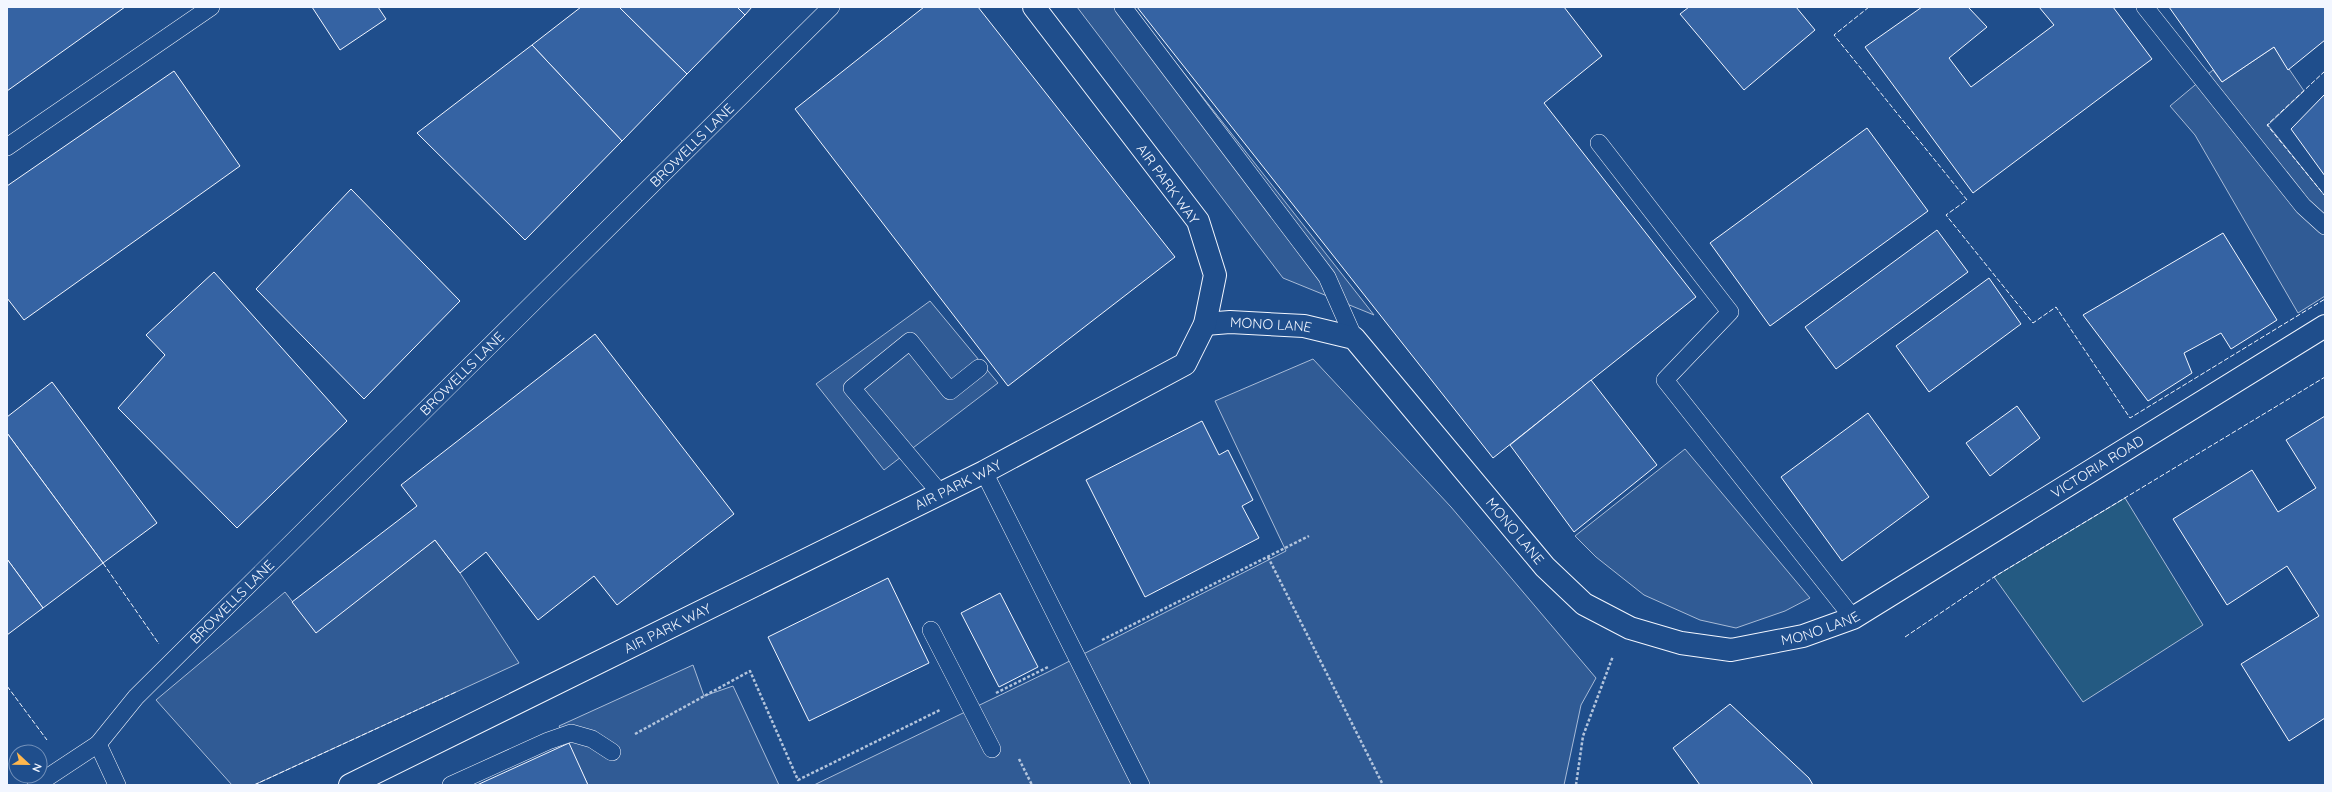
<svg xmlns="http://www.w3.org/2000/svg" width="2332" height="792" viewBox="0 0 2332 792" font-family="Quicksand,sans-serif">
<style>
.green{fill:#245a82;stroke:#a8bbd7}
.parking{fill:#305b95;stroke:#a8bbd7}
.building{fill:#3563a3;stroke:#f2f6ff}
.lines{fill:none;stroke-linecap:round;stroke-linejoin:round}
.service-casing{stroke:#f2f6ff;stroke-width:18}
.minor-casing{stroke:#f2f6ff;stroke-width:24}
.tertiary-casing{stroke:#f2f6ff;stroke-width:24}
.path{stroke:#b3c4dc;stroke-width:2.5;stroke-dasharray:3 2;stroke-linecap:butt}
.service{stroke:#1f4e8c;stroke-width:17}
.minor{stroke:#1f4e8c;stroke-width:22}
.tertiary{stroke:#1f4e8c;stroke-width:22}
.fence{stroke:#f2f6ff;stroke-width:1;stroke-dasharray:5 2;stroke-linecap:butt}
.labels{text-anchor:middle;dominant-baseline:central;stroke-width:3;stroke-linejoin:round;paint-order:stroke}
.street-label{font-size:14px;fill:#f2f6ff;stroke:#1f4e8c}
</style>
<rect width="100%" height="100%" fill="#1f4e8c"/>
<path class="green" d="M2125 498 2203 625 2083 702 1994 577Z"/>
<g class="parking">
<path d="M1077 7H1132L1374 315 1283 278Z"/>
<path d="M2274 47 2304 91 2268 125 2325 196V296L2298 313 2195 135 2170 106 2213 70 2222 82Z"/>
<path d="M930 301 998 383 884 470 816 384Z"/>
<path d="M1313 359 1451 507 1596 678 1581 705 1564 785H814L1048 672 1286 551 1215 401Z"/>
<path d="M1685 449 1810 598 1785 611 1736 628 1700 620 1644 595 1596 557 1575 536Z"/>
<path d="M435 540 460 573 519 663 254 785H232L156 700 285 592 316 632Z"/>
<path d="M693 665 704 696 733 686 779 785H588L559 726Z"/>
</g>
<g class="building">
<path d="M7 7H125L7 91Z"/>
<path d="M312 7H378L386 19 340 50Z"/>
<path d="M581 7H619L687 74 622 141 532 45Z"/>
<path d="M619 7H737L745 15 687 74Z"/>
<path d="M737 7H752L745 15Z"/>
<path d="M924 7H978L1175 257 1008 386 795 109Z"/>
<path d="M1137 7H1564L1602 56 1544 103 1696 297 1493 458Z"/>
<path d="M1689 7H1796L1815 30 1744 90 1680 14Z"/>
<path d="M1922 7H1968L1987 27 1949 58 1971 87 2054 25 2039 7H2113L2152 59 1973 193 1865 47Z"/>
<path d="M2169 7H2325V40L2288 70 2274 47 2222 82Z"/>
<path d="M532 45 622 141 525 240 417 133Z"/>
<path d="M174 71 240 166 24 320 7 298V186Z"/>
<path d="M2325 94V176L2291 129Z"/>
<path d="M1867 128 1928 211 1770 326 1710 243Z"/>
<path d="M351 189 460 301 364 399 256 289Z"/>
<path d="M1937 230 1968 272 1836 369 1805 327Z"/>
<path d="M2223 233 2277 320 2231 349 2221 333 2184 353 2192 373 2148 401 2083 315Z"/>
<path d="M214 272 347 421 237 528 118 408 165 355 146 335Z"/>
<path d="M1989 278 2021 324 1929 392 1896 346Z"/>
<path d="M595 334 734 514 617 605 594 576 538 620 486 552 460 573 435 540 316 633 292 602 417 506 401 485Z"/>
<path d="M1591 380 1657 465 1574 532 1510 445Z"/>
<path d="M52 382 157 523 103 563 7 433V417Z"/>
<path d="M2017 406 2040 438 1990 476 1966 443Z"/>
<path d="M1868 413 1929 497 1842 561 1781 477Z"/>
<path d="M2325 416V718L2289 741 2241 664 2319 616 2287 566 2227 605 2173 519 2252 470 2278 512 2316 488 2286 440Z"/>
<path d="M1202 421 1219 455 1228 450 1253 500 1242 506 1259 538 1145 597 1086 480Z"/>
<path d="M7 433 103 563 43 608 7 559Z"/>
<path d="M7 559 43 608 7 635Z"/>
<path d="M888 578 929 663 809 721 768 637Z"/>
<path d="M1000 593 1038 667 999 687 961 613Z"/>
<path d="M1730 704 1809 778 1813 785H1700L1673 748Z"/>
<path d="M569 743 588 785H477Z"/>
</g>
<g class="lines">
<defs>
<g id="service">
<path d="M1123 7 1327 277 1354 338"/>
<path d="M2145 7 2303 206 2325 226"/>
<path d="M1599 143 1730 312 1665 380 1853 618"/>
<path d="M7 147 211 7"/>
<path d="M984 472 1141 785"/>
<path d="M940 493 852 388 910 341 950 391 979 368"/>
<path d="M931 630 992 749"/>
<path d="M98 744 117 785"/>
<path id="s1" d="M36 785 98 744 136 697 831 7"/>
<path d="M451 785 548 741 571 733 592 739 612 752"/>
</g>
<g id="minor">
<path id="s2" d="M1205 324 1230 322 1304 326 1354 338 1545 567 1584 604 1630 628 1681 643 1731 650 1803 636 1853 618 2325 326"/>
</g>
<g id="tertiary">
<path id="s3" d="M350 785 984 472 1185 364 1205 324 1215 275 1198 221 1034 7"/>
</g>
</defs>
<use href="#service" class="service-casing"/>
<use href="#minor" class="minor-casing"/>
<use href="#tertiary" class="tertiary-casing"/>
<g class="path">
<path d="M1268 557 1383 785"/>
<path d="M1102 640 1309 536"/>
<path d="M996 693 1048 667"/>
<path d="M635 734 750 671 798 780 940 710"/>
<path d="M1019 759 1032 785"/>
<path d="M1576 785 1583 736 1613 656"/>
</g>
<use href="#service" class="service"/>
<use href="#minor" class="minor"/>
<use href="#tertiary" class="tertiary"/>
<g class="fence">
<path d="M1869 7 1834 35 1967 200 1946 215 2033 323 2056 307 2130 418 2325 299"/>
<path d="M2325 71 2267 125 2325 196"/>
<path d="M103 563 159 644"/>
<path d="M1905 637 1994 577 2325 377"/>
<path d="M7 686 47 740"/>
<path d="M254 785 456 692"/>
</g>
</g>
<g class="labels">
<g class="street-label">
<text stroke="none"><textPath href="#s1" startOffset="918">BROWELLS LANE</textPath></text>
<text transform="translate(1168 184) rotate(54)">AIR PARK WAY</text>
<text stroke="none"><textPath href="#s2" startOffset="66">MONO LANE</textPath></text>
<text stroke="none"><textPath href="#s1" startOffset="594">BROWELLS LANE</textPath></text>
<text stroke="none"><textPath href="#s2" startOffset="1072">VICTORIA ROAD</textPath></text>
<text stroke="none"><textPath href="#s3" startOffset="678">AIR PARK WAY</textPath></text>
<text stroke="none"><textPath href="#s2" startOffset="402">MONO LANE</textPath></text>
<text stroke="none"><textPath href="#s1" startOffset="270">BROWELLS LANE</textPath></text>
<text stroke="none"><textPath href="#s3" startOffset="354">AIR PARK WAY</textPath></text>
<text stroke="none"><textPath href="#s2" startOffset="750">MONO LANE</textPath></text>
</g>
</g>
<rect width="2332" height="792" fill="none" stroke="#f2f6ff" stroke-width="16"/>
<g transform="translate(28 764) rotate(112)"><circle r="19" fill="#1f4e8c" stroke="#7391ba"/>
<path d="M0-3L7 15L0 10L-7 15Z" fill="#ffb74d"/>
<text y="-6" font-size="11" font-weight="bold" text-anchor="middle" fill="#f2f6ff">N</text>
</g>
</svg>
